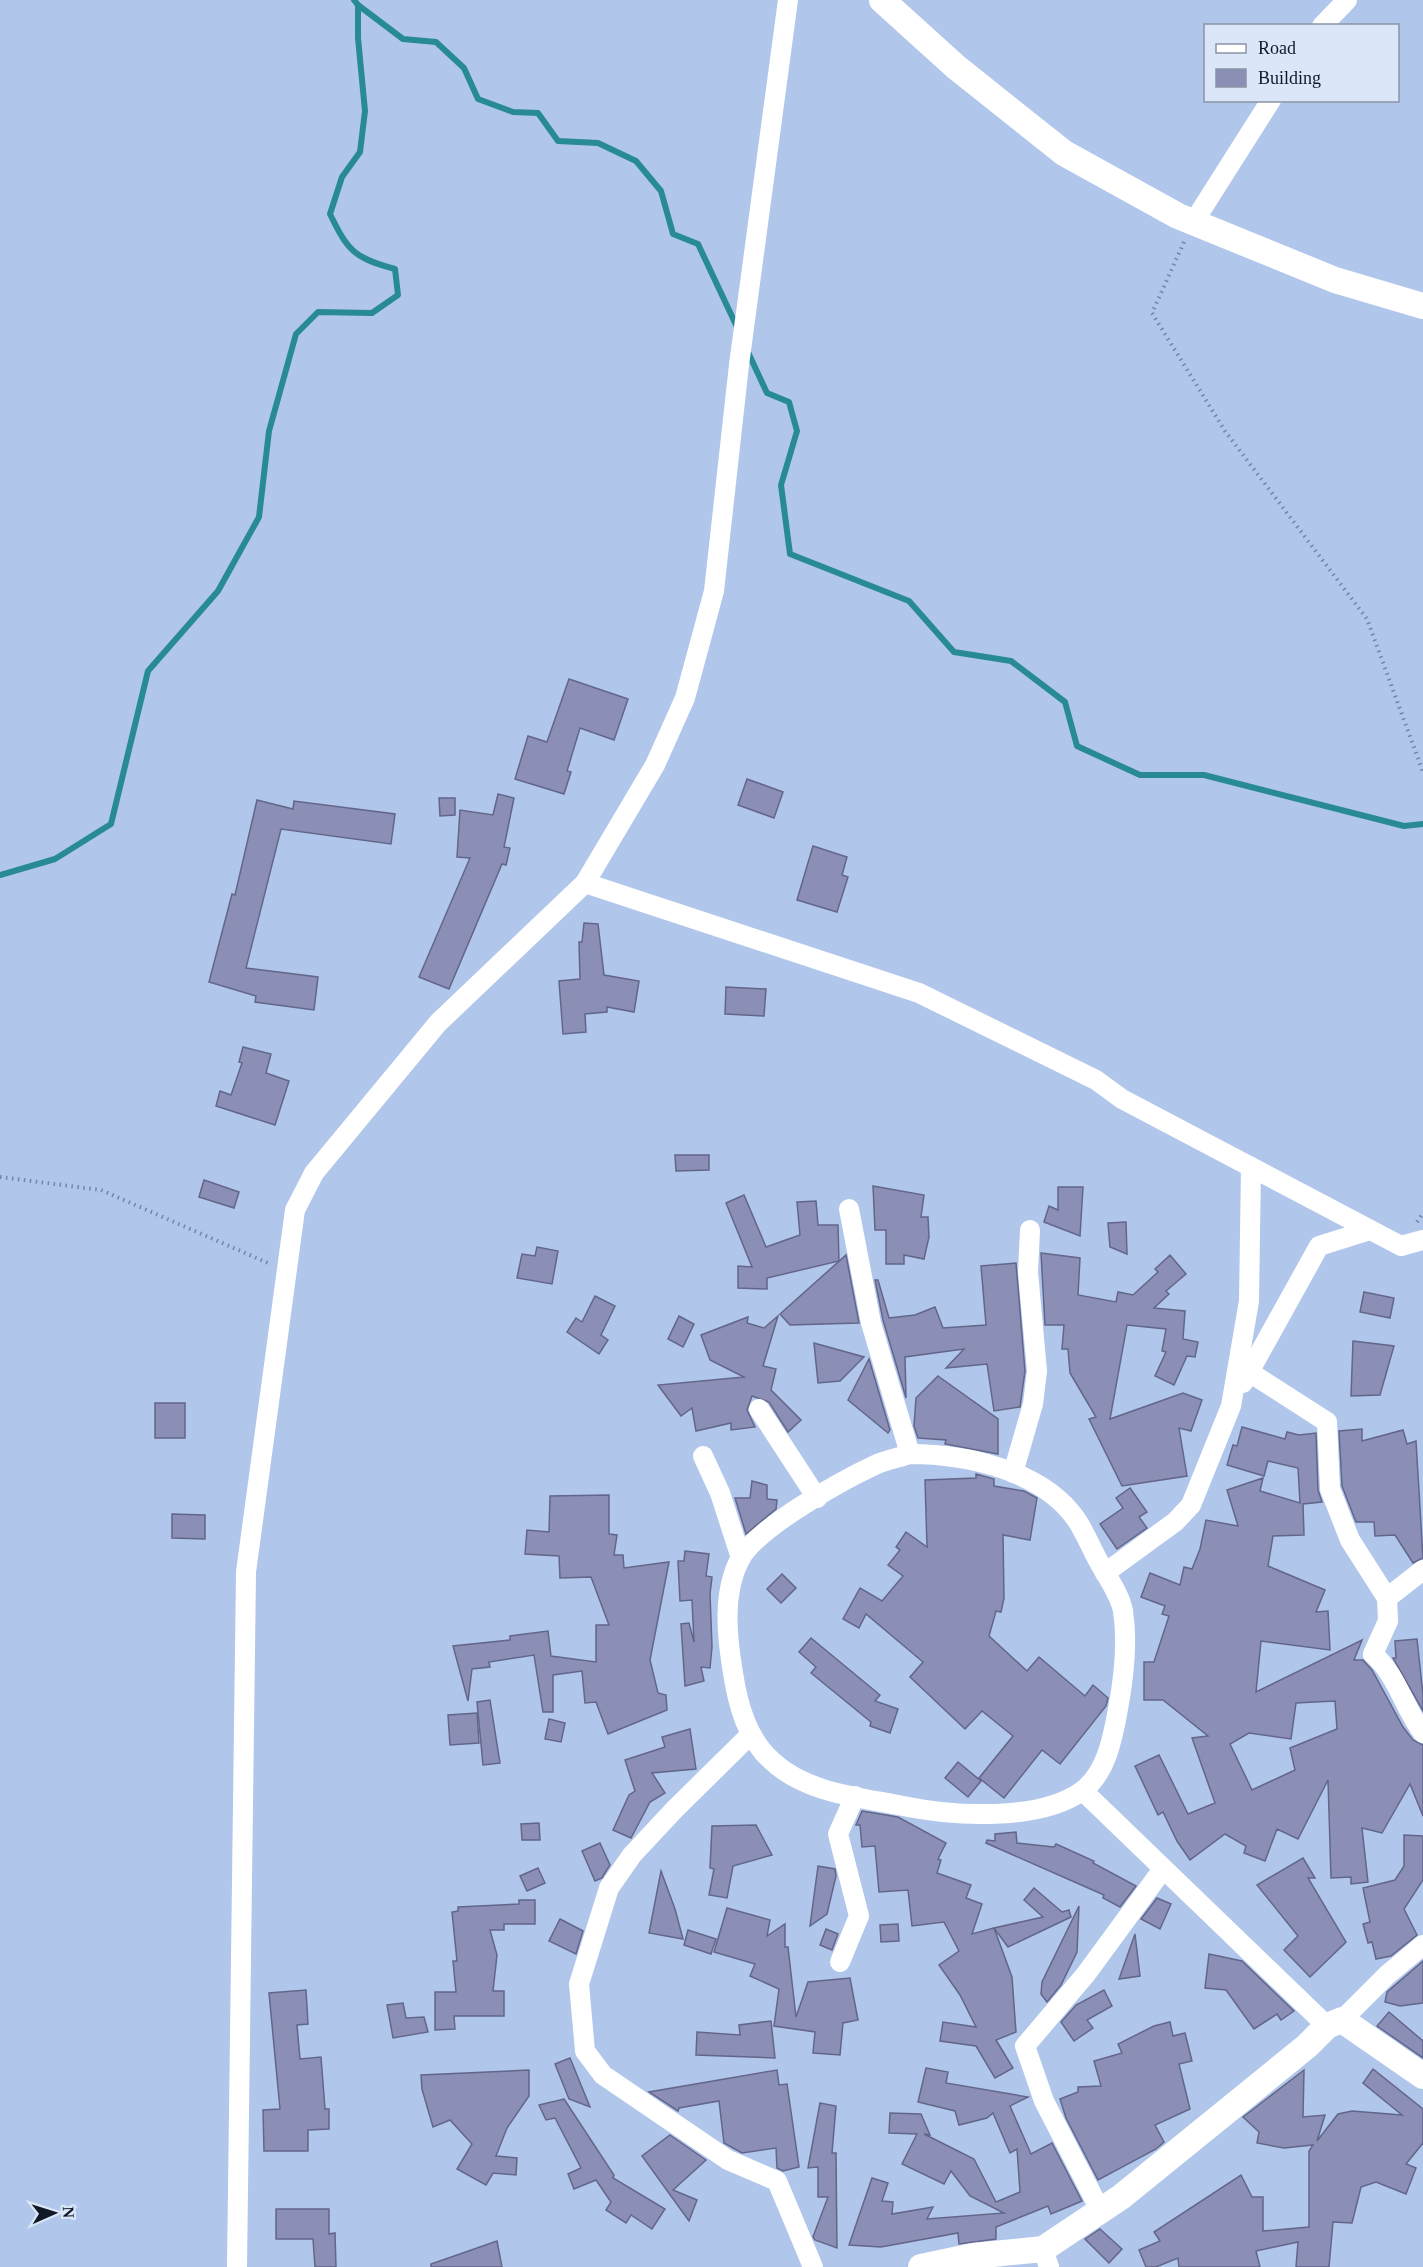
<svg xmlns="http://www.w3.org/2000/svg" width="1423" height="2267" viewBox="0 0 1423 2267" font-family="Georgia,serif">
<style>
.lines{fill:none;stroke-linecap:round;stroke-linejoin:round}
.stream{stroke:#278a94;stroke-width:6}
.building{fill:#8b8eb5;stroke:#63668b;stroke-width:1.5;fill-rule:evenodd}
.path{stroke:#7586a2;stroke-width:4;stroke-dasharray:1.5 4.5;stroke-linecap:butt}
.minor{stroke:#fff;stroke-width:20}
.major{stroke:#fff;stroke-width:26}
</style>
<rect width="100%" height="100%" fill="#b0c6eb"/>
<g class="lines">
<g class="stream">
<path d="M358 5 403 39 436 42 464 68 478 99 513 112 538 113 558 141 598 143 636 161 661 191 673 234 698 244 737 327"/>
<path d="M747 350 767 393 789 402 797 431 781 485 790 554 909 601 954 652 1011 661 1065 702 1077 746 1140 775H1204L1404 826 1423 824"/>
<path d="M0 875 55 859 111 824 148 671 218 591 259 517 269 431 296 334 318 312 372 313 398 295 395 269C354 258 348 251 330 214L342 177 360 152 365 111 358 38V5L354 0"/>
</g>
</g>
<g class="building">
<path d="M569 679 628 699 614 740 580 728 567 771 571 772 564 794 515 779 528 736 547 742Z"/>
<path d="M747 779 783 792 774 818 738 805Z"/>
<path d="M498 794 514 798 504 847 510 848 506 865 502 864 449 989 419 977 470 858 457 857 460 810 493 815Z"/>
<path d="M439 798H455V815L440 816Z"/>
<path d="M257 800 293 809 294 801 395 814 391 844 281 829 246 968 318 977 314 1010 255 1002 256 996 209 982 232 894 235 895Z"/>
<path d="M813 846 847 857 842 875 848 877 837 912 797 900Z"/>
<path d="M584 923 598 924 604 975 639 981 634 1012 607 1007V1012L585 1014 586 1032 563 1034 559 981 580 979 579 942H582Z"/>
<path d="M726 987 766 989 764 1016 725 1014Z"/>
<path d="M243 1047 271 1054 266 1073 289 1081 275 1125 216 1106 220 1091 231 1095 242 1063 239 1062Z"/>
<path d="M675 1155H709V1170L676 1171Z"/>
<path d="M204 1180 239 1192 234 1208 199 1197Z"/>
<path d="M873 1186 924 1195 921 1217H928L929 1237 924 1259 904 1255V1264H886V1230H875Z"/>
<path d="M1058 1187H1083L1080 1236 1044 1222 1049 1206 1058 1210Z"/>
<path d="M744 1195 766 1247 800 1235 797 1202 816 1201 818 1225H838L839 1261 767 1278V1289L738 1288V1266L752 1267 726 1203Z"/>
<path d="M1126 1222 1127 1254 1110 1247 1108 1223Z"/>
<path d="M537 1247 558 1251 552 1284 517 1278 522 1254 535 1256Z"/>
<path d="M1041 1253 1080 1258 1078 1295 1116 1302 1118 1292 1133 1295 1158 1272 1155 1269 1170 1255 1186 1274 1166 1291 1169 1294 1154 1308 1185 1311 1183 1339 1198 1342 1195 1357 1187 1356 1174 1385 1155 1376 1166 1352 1162 1351 1166 1329 1127 1325 1110 1419 1183 1393 1202 1400 1191 1431 1179 1428 1187 1476 1122 1486 1089 1419 1096 1417 1070 1373 1068 1349H1062L1064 1325H1045Z"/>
<path d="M846 1255 859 1323 790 1325 780 1314Z"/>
<path d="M1016 1263 1025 1371 1020 1407 994 1411 987 1364 946 1368 964 1349 905 1357 906 1398 883 1320 875 1280H878L889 1318 915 1315 935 1307 943 1328 986 1325 981 1266Z"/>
<path d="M1364 1292 1394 1298 1390 1318 1360 1312Z"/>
<path d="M595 1296 615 1306 601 1335 608 1340 599 1354 567 1332 576 1318 582 1322Z"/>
<path d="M679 1316 694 1324 683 1347 668 1339Z"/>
<path d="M778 1316 763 1366 776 1369 771 1390 801 1420 788 1432 769 1402 752 1396 747 1410 755 1427 731 1430V1423L696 1431 692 1408 681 1416 658 1385 744 1377 710 1360 701 1335 748 1317 747 1323 764 1328Z"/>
<path d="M1353 1341 1394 1346 1380 1395 1351 1396Z"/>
<path d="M814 1343 864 1357 840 1381 818 1383Z"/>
<path d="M869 1359 890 1430 888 1433 848 1400Z"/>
<path d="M938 1376 998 1419V1454L945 1444 946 1440 918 1438 914 1426 916 1398Z"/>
<rect x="155" y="1403" width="30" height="35"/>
<path d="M1242 1427 1285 1439 1287 1432 1299 1435 1316 1433 1318 1490 1322 1502 1303 1504 1304 1535 1273 1536 1268 1566 1325 1590 1316 1612 1328 1611 1330 1650 1261 1641 1256 1692 1362 1640 1354 1660H1363L1372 1670 1403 1727 1413 1740 1423 1745V1816L1410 1784 1382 1833 1362 1828 1368 1882 1351 1884V1877L1331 1878 1328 1780 1298 1839 1277 1829 1265 1861 1244 1853 1246 1846 1225 1834 1190 1860 1177 1841 1163 1812 1158 1815 1135 1766 1159 1755 1188 1814 1215 1803 1192 1738 1208 1736 1163 1700H1144V1662H1154L1169 1616 1162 1614 1165 1606 1141 1597 1150 1573 1180 1585 1184 1567 1192 1569 1200 1549 1206 1520 1238 1526 1227 1490 1263 1478 1260 1491 1300 1503 1298 1468 1268 1461 1264 1476 1227 1465 1233 1445 1237 1446ZM1335 1701 1337 1729 1290 1748 1295 1770 1252 1790 1230 1744 1249 1733 1291 1739 1296 1703Z"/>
<path d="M1362 1429V1441L1403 1430 1407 1444 1416 1441 1423 1558 1413 1563 1395 1535 1375 1536 1374 1522H1356L1342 1486 1339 1431Z"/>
<path d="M976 1474 994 1479V1486L1024 1491 1037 1498 1030 1540 1003 1535 1004 1598 1001 1612 996 1611 989 1636 1027 1671 1039 1657 1085 1696 1093 1685 1108 1698 1106 1706 1060 1764 1042 1750 1004 1798 979 1778 1013 1736 982 1711 965 1729 910 1677 923 1662 866 1614 859 1628 843 1619 860 1588 882 1601 903 1576 888 1565 900 1550 896 1547 906 1532 927 1547 925 1480 976 1478Z"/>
<path d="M752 1481 767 1485V1499L777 1500 776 1509 746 1534 735 1498H750Z"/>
<path d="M1130 1488 1147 1512 1139 1517 1147 1528 1117 1549 1100 1524 1123 1508 1116 1498Z"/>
<path d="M609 1495V1534L617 1535 614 1555H623L624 1568 669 1562 650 1660 658 1693 666 1695 667 1710 608 1734 596 1702 585 1703 582 1671 553 1675V1712H543L534 1655 489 1662 490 1667 472 1669 468 1701 453 1646 510 1640V1636L548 1631 551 1656 596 1662V1625H609L591 1577 560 1578 559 1556 525 1554 527 1530 549 1532 550 1496Z"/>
<path d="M172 1514 205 1515V1539L172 1538Z"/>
<path d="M685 1551 709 1554 706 1576 712 1577 710 1594 712 1647 710 1668 701 1667 704 1681 685 1686 681 1624 689 1623 694 1642 692 1600 680 1601 678 1561H684Z"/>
<path d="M782 1574 796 1588 781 1603 767 1589Z"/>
<path d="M811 1638 880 1695 875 1701 898 1709 890 1733 870 1726 871 1722 811 1673 816 1667 799 1652Z"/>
<path d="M1417 1639 1423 1695V1711L1393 1658H1396L1395 1641Z"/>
<path d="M490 1700 500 1763 483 1765 477 1702Z"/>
<path d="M477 1713 479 1743 450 1745 448 1715Z"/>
<path d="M549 1719 565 1723 561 1742 545 1739Z"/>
<path d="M690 1729 696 1769 652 1773 665 1793 650 1802 631 1838 613 1830 629 1795 635 1791 625 1760 665 1747 662 1737Z"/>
<path d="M958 1762 981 1781 968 1797 945 1778Z"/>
<path d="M862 1811 898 1817 946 1843 938 1859 941 1860 937 1873 971 1885 966 1898 982 1904 972 1934 994 1928 1012 1977 1016 2032 996 2040 1013 2068 995 2078 976 2046 940 2041 943 2022 976 2027 960 1995 939 1965 959 1951 944 1922 912 1926 908 1890 879 1892 875 1846 862 1847 860 1825H856Z"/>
<path d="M539 1823 540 1840H522L521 1824Z"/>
<path d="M756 1825 772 1855 733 1866 727 1898 709 1895 714 1869 710 1868 712 1826Z"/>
<path d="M1016 1832 1017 1843 1054 1847 1056 1844 1094 1861 1093 1863 1136 1886 1120 1907 1103 1898 1104 1895 986 1843 987 1840 995 1841V1834Z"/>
<path d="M1404 1835 1423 1836V1880L1404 1909 1417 1935 1391 1956 1376 1959 1372 1942 1368 1943 1363 1924 1370 1922 1363 1888 1395 1880 1404 1866Z"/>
<path d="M600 1843 610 1865 602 1878 595 1881 582 1851Z"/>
<path d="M1303 1858 1315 1878H1308L1346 1942 1310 1977 1284 1950 1298 1936 1257 1885Z"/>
<path d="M818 1866 835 1869 836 1876 827 1914 810 1926Z"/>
<path d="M538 1868 545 1883 527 1891 520 1876Z"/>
<path d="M661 1871 675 1909 683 1939 649 1933Z"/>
<path d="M1034 1888 1062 1912 1069 1910 1071 1917 1008 1947 994 1928 1043 1917 1024 1900Z"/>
<path d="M1157 1898 1171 1904 1160 1929 1141 1919Z"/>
<path d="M519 1900H535V1924H504V1930H490L497 1955 493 1991H504V2016H454L455 2029 435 2030V1992H456L453 1961H457L452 1912 458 1911V1907L519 1904Z"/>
<path d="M1079 1906 1077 1952 1061 1985 1047 2002 1041 1994 1042 1982Z"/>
<path d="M727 1908 770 1920 767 1936 785 1924V1947H788L796 2017 808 1982 850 1978 858 2020 843 2023 840 2055 813 2053 815 2032 774 2026 779 1989 750 1976 755 1964 714 1952Z"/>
<path d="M560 1919 583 1931 576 1954 549 1941Z"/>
<path d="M898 1924 899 1941 881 1942 880 1925Z"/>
<path d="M826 1929 838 1934 832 1950 820 1945Z"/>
<path d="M688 1930 716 1939 711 1954 684 1945Z"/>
<path d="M1135 1934 1140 1976 1119 1979Z"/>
<path d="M1209 1954 1242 1961 1294 2011 1281 2020 1277 2014 1254 2029 1226 1990 1205 1988Z"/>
<path d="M1423 1961V2003L1400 2006 1385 2002 1387 1992Z"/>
<path d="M306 1990 308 2024 297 2025 300 2059 321 2057 325 2109H329V2129L308 2130V2151H264L263 2110 280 2109 269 1993Z"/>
<path d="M1104 1990 1112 2006 1087 2020 1093 2028 1074 2041 1061 2022 1076 2005Z"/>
<path d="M403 2003 406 2018 424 2017 428 2032 393 2038 387 2005Z"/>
<path d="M1389 2012 1423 2041V2058L1377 2026Z"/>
<path d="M771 2021 775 2058 696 2055 697 2032 740 2035 739 2025Z"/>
<path d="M1170 2022 1173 2036 1185 2033 1192 2061 1179 2064 1190 2109 1155 2125 1164 2142 1156 2149 1098 2180 1066 2118 1060 2099 1078 2092V2087L1101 2086 1094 2061 1122 2053 1118 2044 1154 2026Z"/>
<path d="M570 2058 590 2107 569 2099 555 2064Z"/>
<path d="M926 2068 948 2072 946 2083 1028 2097 1010 2106 1031 2154 1052 2143 1082 2201 1051 2214 1048 2206 996 2227V2239L959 2244 958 2233 881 2247 849 2245 872 2178 888 2183 882 2201 893 2202 892 2214 933 2207 927 2219 1004 2213 970 2196 951 2171 944 2184 902 2164 917 2134 889 2133 890 2113 921 2114 930 2135 924 2134 974 2159 996 2202 1020 2192 1017 2149 1010 2153 993 2113 987 2118 959 2125 955 2111 918 2102Z"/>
<path d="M1373 2069 1423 2109V2143L1406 2164 1416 2168 1406 2194 1376 2182 1361 2187 1352 2223 1333 2222 1329 2267H1296L1298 2242 1256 2251 1260 2267H1179L1178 2258 1156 2267H1146L1139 2250 1160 2241 1154 2232 1241 2175 1252 2197H1263V2231L1309 2227V2151L1313 2145 1284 2148 1257 2143 1259 2132 1243 2117 1304 2070 1303 2117 1325 2115 1317 2141 1338 2114 1352 2111 1402 2115 1363 2083Z"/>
<path d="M529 2070V2096L507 2128 496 2156 517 2158 516 2175 493 2173 486 2185 457 2169 472 2144 450 2120 433 2127 422 2089 421 2075Z"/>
<path d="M777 2070 779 2085 787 2084 799 2167 783 2171 777 2168 776 2148 742 2153 724 2143 719 2101 679 2108 678 2111 649 2092Z"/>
<path d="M564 2099 614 2175 613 2178 665 2209 652 2229 631 2215 626 2223 606 2210 611 2202 596 2180 574 2189 568 2174 581 2168 555 2118 546 2120 539 2105Z"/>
<path d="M820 2103 836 2106 832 2153H836L837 2248 815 2240 813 2237 828 2197H818V2167L808 2168Z"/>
<path d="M670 2135 706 2160 673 2190 697 2200 689 2221 642 2156Z"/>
<path d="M276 2209H329V2234L335 2233 336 2267H315L313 2239H276Z"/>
<path d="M1100 2229 1122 2249 1109 2263 1085 2239Z"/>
<path d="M497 2241 502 2267H431V2264Z"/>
</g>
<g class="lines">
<g class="path">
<path d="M1184 242 1152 313 1225 431 1367 619 1423 772"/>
<path d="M0 1177 101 1190 268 1263"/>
<path d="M1417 1222 1423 1213"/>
</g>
<g class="minor">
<path d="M1322 26 1347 0"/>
<path d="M1193 223 1271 100"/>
<path d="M585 883 919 993 1096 1080 1122 1099 1401 1246 1423 1240"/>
<path d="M849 1209 871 1323 910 1454"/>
<path d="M1249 1372 1327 1422 1330 1489 1350 1540 1387 1598 1388 1621 1373 1654C1397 1675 1404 1708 1423 1733"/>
<path d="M1243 1383 1319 1246 1370 1230"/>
<path d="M759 1409 817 1498"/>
<path d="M910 1454C965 1454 1042 1470 1076 1519 1085 1532 1091 1548 1099 1562 1107 1577 1120 1594 1123 1611 1128 1643 1124 1677 1118 1709 1113 1736 1107 1773 1082 1791 1039 1822 952 1816 903 1806 859 1797 806 1793 772 1761 747 1739 738 1705 733 1673 727 1637 722 1593 740 1559 758 1527 841 1481 875 1465 886 1460 898 1458 910 1454Z"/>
<path d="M703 1456 720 1493 741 1558"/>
<path d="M1013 1473 1033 1404 1037 1371 1028 1272 1030 1230"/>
<path d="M1105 1573 1175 1522 1191 1505 1231 1406 1249 1301 1251 1167"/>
<path d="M1387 1598 1423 1570"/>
<path d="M751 1734 674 1810 632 1855 609 1888 579 1984 585 2051 603 2075 728 2160 777 2181 813 2267"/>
<path d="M1083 1791 1327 2026"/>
<path d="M840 1962 859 1916 838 1834 855 1796"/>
<path d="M1342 2020 1387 1975 1423 1945"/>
<path d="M1100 2210 1044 2101 1025 2046 1086 1974 1163 1869"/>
<path d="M1043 2249 1049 2267"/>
<path d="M237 2267 246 1572 295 1210 314 1173 438 1023 585 883 655 765 685 698 714 591 739 365 788 0"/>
</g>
<g class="major">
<path d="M882 0 956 67 1064 153 1178 216 1335 280 1423 306"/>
<path d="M921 2267 973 2256 1043 2249 1121 2197 1307 2046 1327 2026 1342 2020 1423 2076"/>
</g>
</g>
<rect x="1204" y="24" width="195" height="78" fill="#dbe6f9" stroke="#8a94a5" stroke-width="1.5"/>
<rect x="1216" y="44" width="30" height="9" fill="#ffffff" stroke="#8a94a5" stroke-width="1.5"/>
<text x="1258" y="54" font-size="18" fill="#111927">Road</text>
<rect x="1216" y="69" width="30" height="18" fill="#8b8eb5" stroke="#8a94a5" stroke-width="1.5"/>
<text x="1258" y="84" font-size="18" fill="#111927">Building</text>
<g transform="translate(54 2213) rotate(87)" stroke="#dbe6f9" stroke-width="4.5" paint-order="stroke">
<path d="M0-4.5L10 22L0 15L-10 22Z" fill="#111927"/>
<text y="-9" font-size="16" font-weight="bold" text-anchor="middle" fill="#111927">N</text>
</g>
</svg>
